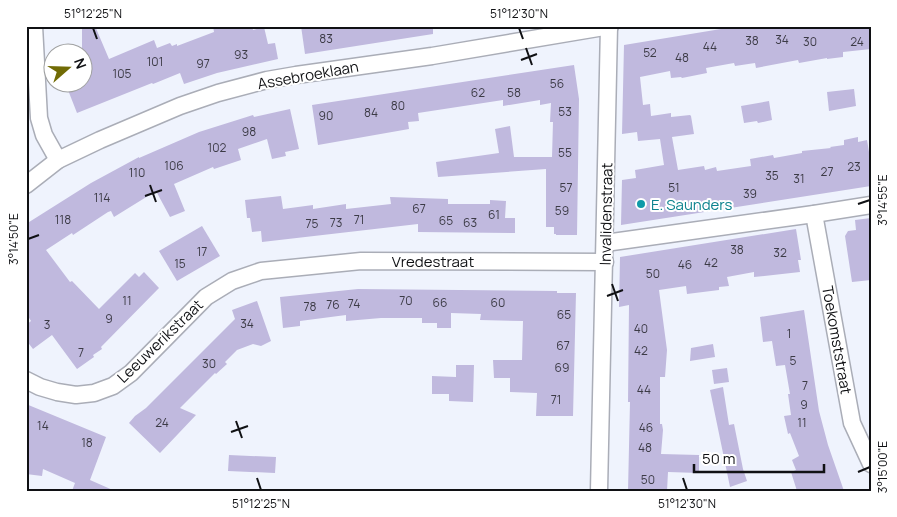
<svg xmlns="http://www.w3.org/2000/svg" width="897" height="517" viewBox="0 0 897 517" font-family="Manrope,sans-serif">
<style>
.building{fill:#c0b9de}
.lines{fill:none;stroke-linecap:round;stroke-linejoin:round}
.minor-casing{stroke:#aaadb7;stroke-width:19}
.minor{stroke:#fff;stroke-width:16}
.ticks{fill:none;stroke:#101114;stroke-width:2}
.culture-dot{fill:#0f9aa8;stroke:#fff;stroke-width:2}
.labels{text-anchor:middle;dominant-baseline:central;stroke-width:4;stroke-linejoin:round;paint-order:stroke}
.number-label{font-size:12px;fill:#3c3b46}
.street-label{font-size:15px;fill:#101114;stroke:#fff}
.culture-label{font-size:15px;fill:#0d838f;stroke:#fff;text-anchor:start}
.neatline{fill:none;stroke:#101114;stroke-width:2}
.ticks-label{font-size:12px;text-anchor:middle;fill:#101114}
</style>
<rect width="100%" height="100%" fill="#eff3fd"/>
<g class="building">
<path d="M82 26H95L109 59 154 40 157 48 170 43 172 46 177 44V46L214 32 213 26H252L253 30 264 27 268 44 275 43 278 59 217 73 184 84 180 73 153 84 152 83 77 113 68 90 69 89 67 82H82Z"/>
<path d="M301 26H433V34L305 54Z"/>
<path d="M739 26H871V49L843 52V57L827 59V58L799 63 798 60 756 68 755 63 735 66 734 63 706 68 707 73 682 78 681 77 671 78 670 71 640 77 643 105 650 104 651 116 671 113V117L690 115 691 116 694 134 672 137 678 170 704 166 705 170 716 167 717 171 751 166 750 159 773 155 774 158 802 153V151L831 148 830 147 844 145V140L858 137V142L867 140 871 164V186L621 225 622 180 636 178 635 170 664 165 660 139 638 141 637 132 622 134 624 45Z"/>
<path d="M574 65 579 99 577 235H556V234H554V227H546V169L438 177 436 162 499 153 495 129 510 126 514 157H552L553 122H550L551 103 540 105V100L503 106V100L418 113 419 121 408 122 409 129 318 145 312 105Z"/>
<path d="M854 89 856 106 829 111 827 92Z"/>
<path d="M769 101 772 120 758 123 757 121 744 123 741 106Z"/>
<path d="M290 109 299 149 285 152 286 156 272 159 267 139 238 149 241 160 214 169 213 167 174 184 185 211 170 217 156 191 114 217 111 211 108 212 73 235 72 233 46 250 70 282 72 281 99 309 135 273 139 277 144 272 159 288 101 347 102 349 93 355 94 357 77 369 52 335 33 349 26 340V325L31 321 26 313V224L91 183 139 157V158L199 132 253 115 254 117Z"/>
<path d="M281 196 283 209 313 205V209L346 204V209L391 204 390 197 448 199V204H490V200L506 201 505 218H515V233L418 232V224L262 242 261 231 252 232 250 218H247L245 200Z"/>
<path d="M871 218V255L869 256 871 267V280L852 282 845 236 848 231 856 230 855 220Z"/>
<path d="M202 226 220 256 177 281 159 251Z"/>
<path d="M796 229 801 260H798L800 272 754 277V272L727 277 729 286 719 287V290L687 294 686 286 659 290 667 350 665 377H660V424H662L663 430 661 454 699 455V473L668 472 667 491H628L630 402H628L629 305 619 307 620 257Z"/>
<path d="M358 289 557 291V293H576L573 416H536L537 393 510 392V378H494L493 360H522L523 321 480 320 481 314 451 313V328H437V323H422V318H381L346 321V315L300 321V326L283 328 280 297Z"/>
<path d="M257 301 271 341 261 346 253 344 237 350 225 362 227 364 216 374 215 373 180 408 196 415 160 453 129 423 135 416 146 408 235 319 232 310Z"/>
<path d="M804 310 819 411 828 445 844 491H797L791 472 796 470 792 460 799 456 790 433 788 434 784 416 791 415 788 394H790L785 365 776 366 772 341 763 342 760 317Z"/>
<path d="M713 344 715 357 690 361 691 348Z"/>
<path d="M456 365H474L473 402 449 401V394H432V376L456 377Z"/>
<path d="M727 368 729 382 714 384 712 370Z"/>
<path d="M723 387 729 425 734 424 743 469 747 481 730 487 710 390Z"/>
<path d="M26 404 106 437 90 480 115 491H72L75 483 43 469 42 476 26 474Z"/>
<path d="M229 455 276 457 275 473 228 471Z"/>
</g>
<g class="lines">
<defs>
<g id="minor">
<path d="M34 26 39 118 44 135 58 160"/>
<path d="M26 185 58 160 100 140 180 106 218 93 267 80 296 75 432 56 610 26"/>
<path d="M814 214 852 423 871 464"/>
<path d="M605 243 814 214 871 205"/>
<path d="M26 380 40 387 57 392 76 395 94 393 113 386 131 373 206 297 232 281 261 271 361 261 605 262"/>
<path d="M599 491 609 26"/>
</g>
</defs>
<use href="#minor" class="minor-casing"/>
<use href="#minor" class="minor"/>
</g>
<path class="ticks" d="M93 28 97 39M519 28 523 39M526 48 532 65M521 60 537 54M150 185 156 202M145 196 162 190M858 204 870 200M28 239 39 235M612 284 618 301M607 296 623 290M236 421 242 438M231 432 248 426M858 472 870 467M257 478 261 490M683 478 687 490"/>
<circle class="culture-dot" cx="641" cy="204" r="5"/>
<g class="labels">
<g class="number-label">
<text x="326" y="38">83</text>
<text x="782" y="39">34</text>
<text x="752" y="40">38</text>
<text x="810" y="41">30</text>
<text x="857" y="41">24</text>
<text x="710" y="46">44</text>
<text x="650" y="52">52</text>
<text x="241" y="54">93</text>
<text x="682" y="57">48</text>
<text x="155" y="61">101</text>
<text x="203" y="63">97</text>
<text x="122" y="73">105</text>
<text x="557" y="83">56</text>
<text x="478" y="92">62</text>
<text x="514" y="92">58</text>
<text x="398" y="105">80</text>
<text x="565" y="111">53</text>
<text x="371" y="112">84</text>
<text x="326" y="115">90</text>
<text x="249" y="131">98</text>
<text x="217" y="147">102</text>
<text x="565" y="152">55</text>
<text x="174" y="165">106</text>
<text x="854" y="166">23</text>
<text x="827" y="171">27</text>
<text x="137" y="172">110</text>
<text x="772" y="175">35</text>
<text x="799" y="178">31</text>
<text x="566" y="187">57</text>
<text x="674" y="187">51</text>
<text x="750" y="193">39</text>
<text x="102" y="197">114</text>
<text x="419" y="208">67</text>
<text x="562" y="210">59</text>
<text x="494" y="214">61</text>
<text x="63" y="219">118</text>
<text x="359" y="219">71</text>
<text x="446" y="220">65</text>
<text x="336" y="222">73</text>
<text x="470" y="222">63</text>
<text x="312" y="223">75</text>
<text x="737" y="249">38</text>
<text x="202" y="251">17</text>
<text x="780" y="252">32</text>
<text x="711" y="262">42</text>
<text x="180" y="263">15</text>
<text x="685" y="264">46</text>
<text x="653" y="273">50</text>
<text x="127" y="300">11</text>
<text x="406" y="300">70</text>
<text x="440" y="302">66</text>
<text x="498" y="302">60</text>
<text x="354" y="303">74</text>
<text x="333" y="304">76</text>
<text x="310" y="306">78</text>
<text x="564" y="314">65</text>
<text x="109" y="318">9</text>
<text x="247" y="323">34</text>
<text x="47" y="324">3</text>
<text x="641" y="328">40</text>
<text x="789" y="333">1</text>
<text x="563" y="345">67</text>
<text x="641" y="350">42</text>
<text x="81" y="352">7</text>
<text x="793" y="360">5</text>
<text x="209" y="363">30</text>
<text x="562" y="367">69</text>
<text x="805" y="385">7</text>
<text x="644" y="389">44</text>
<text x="556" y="399">71</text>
<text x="804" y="404">9</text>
<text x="162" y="422">24</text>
<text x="802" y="422">11</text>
<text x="43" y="425">14</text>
<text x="646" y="427">46</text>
<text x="87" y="442">18</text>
<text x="645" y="447">48</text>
<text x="648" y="479">50</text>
</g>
<g class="street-label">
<text transform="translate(308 75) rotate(-10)">Assebroeklaan</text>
<text transform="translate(606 214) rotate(-89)">Invalidenstraat</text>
<text x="433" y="261">Vredestraat</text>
<text transform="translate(837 340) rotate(80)">Toekomststraat</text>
<text transform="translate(160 341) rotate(-44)">Leeuwerikstraat</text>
</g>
<g class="culture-label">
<text x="651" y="204">E. Saunders</text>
</g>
</g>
<rect width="897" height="517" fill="none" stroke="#ffffff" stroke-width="55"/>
<g transform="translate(68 68) rotate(70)"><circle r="24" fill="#ffffff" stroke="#9fa0a1"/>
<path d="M0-4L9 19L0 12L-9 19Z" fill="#716b05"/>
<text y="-8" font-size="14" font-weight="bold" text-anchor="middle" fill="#101114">N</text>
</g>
<path d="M694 464v8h130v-8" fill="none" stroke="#101114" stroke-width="2.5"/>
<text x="702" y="464" font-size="15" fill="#101114" stroke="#ffffff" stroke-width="4" paint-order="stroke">50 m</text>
<rect x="28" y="28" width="842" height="462" class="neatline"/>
<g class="ticks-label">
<text x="93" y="18">51°12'25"N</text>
<text x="519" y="18">51°12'30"N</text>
<text transform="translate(883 200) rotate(-90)" y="4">3°14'55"E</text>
<text transform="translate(14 239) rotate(-90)" y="4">3°14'50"E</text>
<text transform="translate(883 467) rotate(-90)" y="4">3°15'00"E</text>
<text x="261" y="508">51°12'25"N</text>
<text x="687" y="508">51°12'30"N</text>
</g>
</svg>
